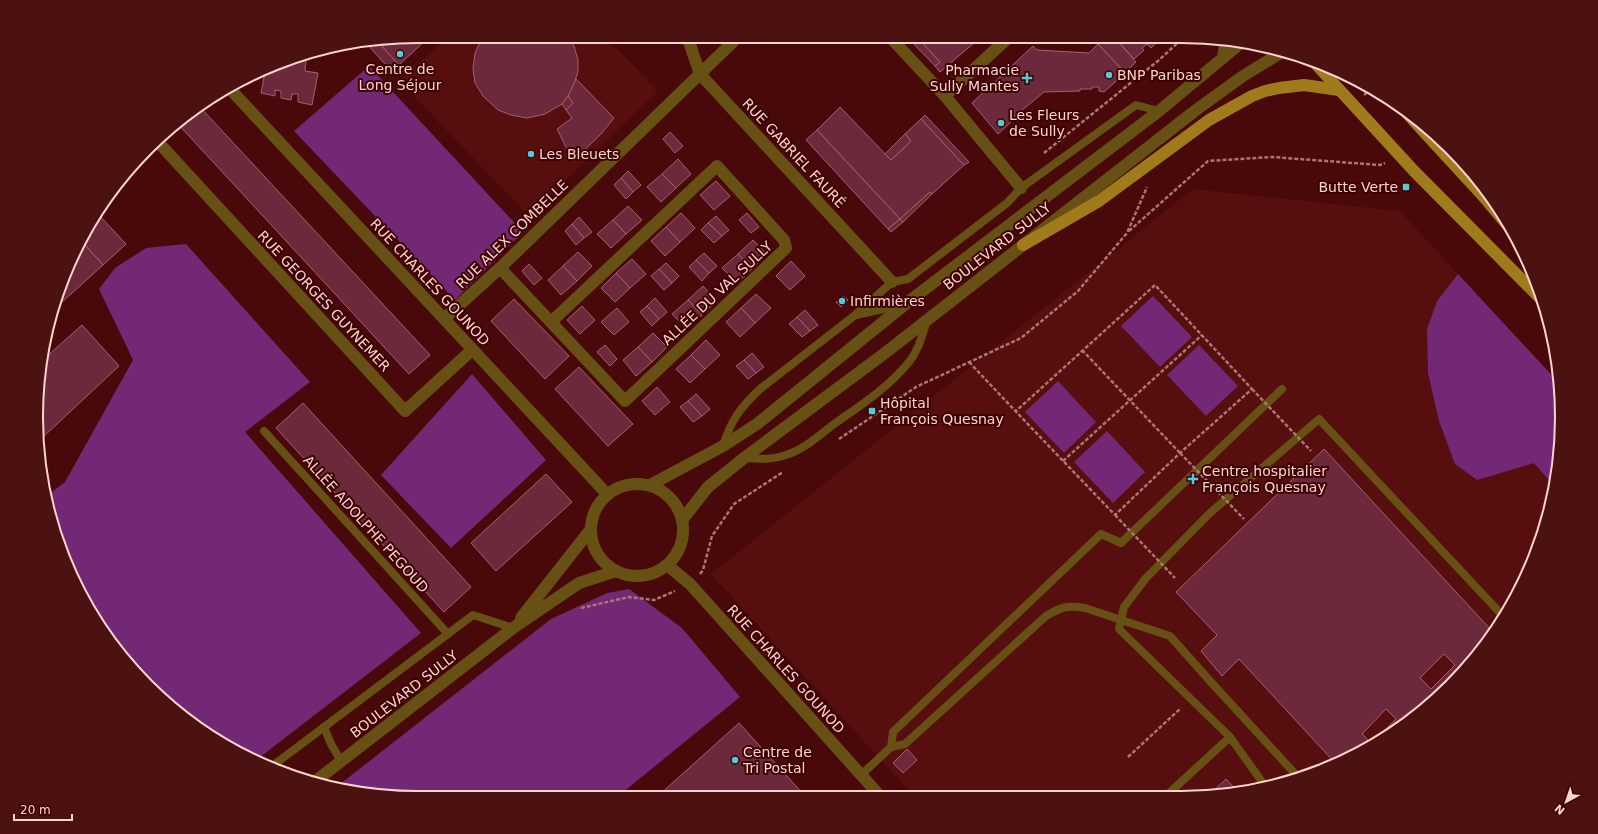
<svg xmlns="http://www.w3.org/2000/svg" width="1598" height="834" viewBox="0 0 1598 834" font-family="'DejaVu Sans',sans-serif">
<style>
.built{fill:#570e0e}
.green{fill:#722875}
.building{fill:#6b293b;stroke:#a75f6f;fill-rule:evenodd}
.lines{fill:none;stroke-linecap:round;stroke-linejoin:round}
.path{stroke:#aa7674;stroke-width:2.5;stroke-dasharray:4 2;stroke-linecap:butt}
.service{stroke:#675013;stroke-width:8}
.minor{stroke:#675013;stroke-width:12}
.tertiary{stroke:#675013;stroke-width:12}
.primary{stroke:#a07b1b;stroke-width:12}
.path-bridge{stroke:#aa7674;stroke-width:2.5;stroke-dasharray:4 2;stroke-linecap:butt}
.service-bridge{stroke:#675013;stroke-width:8}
.poi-dot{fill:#52cbd9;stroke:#3d0001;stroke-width:1.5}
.labels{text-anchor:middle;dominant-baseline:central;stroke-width:4;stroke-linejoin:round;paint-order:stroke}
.poi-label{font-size:14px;fill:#fed4cf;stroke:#3d0001;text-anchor:start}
.street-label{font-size:14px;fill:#fed4cf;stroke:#3d0001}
.rim{fill:none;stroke:#fed4cf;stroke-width:2}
</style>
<rect width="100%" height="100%" fill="#490809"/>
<g class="built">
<path d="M449 36H604L658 91 529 216 399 81Z"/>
<path d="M1193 189 1400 211 1559 383 1561 442 1549 516 1523 586 1468 668 1413 719 1327 769 1231 795 914 796 711 574Z"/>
</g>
<g class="green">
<path d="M369 66 523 232 455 300 294 131Z"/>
<path d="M186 244 310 382 245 432 421 633 255 761 248 759 147 686 100 628 65 563 49 494 65 482 133 360 99 289 115 268 146 248Z"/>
<path d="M1458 274 1559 383 1561 442 1554 486 1534 463 1477 480 1455 464 1439 421 1428 373 1427 329 1437 301Z"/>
<path d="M1153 296 1192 337 1160 367 1121 326Z"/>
<path d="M1199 345 1238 386 1206 416 1167 375Z"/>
<path d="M472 374 546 460 451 548 381 475Z"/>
<path d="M1058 381 1096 422 1064 453 1025 412Z"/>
<path d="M1107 431 1145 472 1113 503 1074 462Z"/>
<path d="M629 589 682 628 740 697 617 797H392L335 788 551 619 607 593Z"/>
</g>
<g class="building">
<path d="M417 36H430L399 65 378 42Z"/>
<path d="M483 36H568L574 46 578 60V71L572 91 562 104 545 114 527 118 511 115 498 110 483 96 475 83 473 69 475 53Z"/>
<path d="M907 37H917L940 62 935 66Z"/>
<path d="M917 37H981L940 72 935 66 940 62Z"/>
<path d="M1105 37H1112L1114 39 1115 38 1136 62 1125 73 1098 44Z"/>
<path d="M1114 37H1163L1151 48 1147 44 1142 48 1144 50 1134 59Z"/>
<path d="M378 42 399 65 392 72 367 44Z"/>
<path d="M1098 44 1125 73 1104 92 1099 91V87H1092V89H1080V91L1044 92 1010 120 1012 121 998 134 972 103 1033 46 1037 50 1089 53Z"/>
<path d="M292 58 306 60 305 71 318 73 312 105 298 102V94H292L291 100 281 98V91L275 90V96L261 93 265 72Z"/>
<path d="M576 79 614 118 601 134 573 161 557 129 572 118 566 110 573 103 568 96Z"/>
<path d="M568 96 573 103 566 110 562 104Z"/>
<path d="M200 107 430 355 409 374 177 123 185 115Z"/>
<path d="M840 107 891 160 911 141 905 134 921 119 964 165 932 194 930 192 900 219 817 130Z"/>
<path d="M925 115 969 162 964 165 921 119Z"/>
<path d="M817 130 900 219 888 229 806 140Z"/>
<path d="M670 132 683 146 675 153 663 139Z"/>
<path d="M905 134 911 141 891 160 885 154Z"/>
<path d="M678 159 691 174 676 188 662 174Z"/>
<path d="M628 171 641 185 633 192 621 178Z"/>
<path d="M662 174 676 188 661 202 647 187Z"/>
<path d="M621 178 633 192 626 199 614 185Z"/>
<path d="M716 181 730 196 714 210 700 195Z"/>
<path d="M930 192 932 194 903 222 900 219Z"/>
<path d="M628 206 642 220 626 234 613 220Z"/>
<path d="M97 213 126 244 103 265 83 243Z"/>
<path d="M681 213 695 228 680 242 666 227Z"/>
<path d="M747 213 759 227 751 233 739 220Z"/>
<path d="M716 216 729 230 722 236 708 223Z"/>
<path d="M579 217 592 232 584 238 572 224Z"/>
<path d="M900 219 903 222 891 232 888 229Z"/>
<path d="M613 220 626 234 611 248 597 234Z"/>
<path d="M708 223 722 236 714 243 701 230Z"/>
<path d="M572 224 584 238 576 245 565 231Z"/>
<path d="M666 227 680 242 665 256 651 241Z"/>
<path d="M753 240 767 254 752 269 738 254Z"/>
<path d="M83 243 103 265 61 303 58 299Z"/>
<path d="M578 252 592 266 577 281 563 266Z"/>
<path d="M704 253 717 266 709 273 696 260Z"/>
<path d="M738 254 752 269 737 283 722 268Z"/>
<path d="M632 259 646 274 630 288 616 273Z"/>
<path d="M696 260 709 273 702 281 689 267Z"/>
<path d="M791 261 805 276 790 290 776 276Z"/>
<path d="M666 263 679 276 672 283 659 269Z"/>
<path d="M529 264 542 278 534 285 522 271Z"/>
<path d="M563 266 577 281 561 295 548 280Z"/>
<path d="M659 269 672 283 664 290 651 276Z"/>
<path d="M616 273 630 288 615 302 601 288Z"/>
<path d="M703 286 717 301 702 315 688 300Z"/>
<path d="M756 294 771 308 755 323 741 308Z"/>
<path d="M843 296 848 300 841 307 836 302Z"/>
<path d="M655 298 667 312 659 319 647 306Z"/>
<path d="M514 299 569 356 545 379 491 321Z"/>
<path d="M688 300 702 315 686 329 672 314Z"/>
<path d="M582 306 595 320 580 334 567 320Z"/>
<path d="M647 306 659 319 652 326 640 312Z"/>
<path d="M617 308 629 322 614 335 601 322Z"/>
<path d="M741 308 755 323 740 337 726 322Z"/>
<path d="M805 310 818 325 810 331 797 317Z"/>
<path d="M797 317 810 331 802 337 789 324Z"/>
<path d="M82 325 119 366 42 438 38 434 45 358Z"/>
<path d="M653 333 667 347 652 362 638 347Z"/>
<path d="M706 340 720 355 705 369 691 355Z"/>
<path d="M605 345 617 359 610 366 597 352Z"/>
<path d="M638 347 652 362 636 376 623 360Z"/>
<path d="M752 353 764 367 756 373 744 360Z"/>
<path d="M691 355 705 369 690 383 676 369Z"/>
<path d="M744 360 756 373 748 379 736 366Z"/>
<path d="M579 367 633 424 608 446 555 389Z"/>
<path d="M657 387 670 402 655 415 642 401Z"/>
<path d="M696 394 710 409 702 416 688 401Z"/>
<path d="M688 401 702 416 693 422 680 407Z"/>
<path d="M303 403 471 587 444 612 276 428Z"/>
<path d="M1324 449 1492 631 1468 668 1413 719 1336 764 1239 659 1222 676 1201 651 1217 635 1176 592ZM1444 654 1455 665 1431 689 1420 678ZM1386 709 1396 719 1371 743 1362 734Z"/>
<path d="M546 474 572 502 496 571 471 543Z"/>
<path d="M739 723 805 796H658Z"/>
<path d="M907 749 917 760 903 773 893 763Z"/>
<path d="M1226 779 1239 793 1231 795H1209Z"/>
</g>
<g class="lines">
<g class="path">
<path d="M1364 95 1371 89"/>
<path d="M1044 153 1159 60 1184 37"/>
<path d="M1129 231 1208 161 1272 157 1380 165 1385 163"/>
<path d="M1082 350 1180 453"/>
<path d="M969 362C1017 413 1066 464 1115 515L1180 453 1252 389 1155 285 1016 411"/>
<path d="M839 439 916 387 1021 338 1078 291 1127 233 1147 187"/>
<path d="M1063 461 1202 335"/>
<path d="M700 574 703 570 712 536 734 504 783 472"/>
<path d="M581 608 629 597 654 600 675 591"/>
<path d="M1128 757 1181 708"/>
</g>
<g class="service">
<path d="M856 315 901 305"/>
<path d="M264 431 448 634"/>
<path d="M723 446C731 420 740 408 760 389L854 316 892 282 908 279 1007 203 1021 188 1136 105 1159 111"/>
<path d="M744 458C758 459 772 460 786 455 804 449 819 436 834 424 860 406 889 387 909 362 919 350 922 335 927 321"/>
<path d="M324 727 331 744 341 761"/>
<path d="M891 747 905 744 1046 616C1061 607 1067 605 1085 608"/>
<path d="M271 767 473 615 513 628"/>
<path d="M861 775 891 747 893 732 1101 534 1121 543 1282 389"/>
<path d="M1265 786 1230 737 1119 629 1124 607 1146 578 1210 513 1319 419 1503 616"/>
<path d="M1167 795 1230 737"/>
</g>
<g class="minor">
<path d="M687 36 700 74 892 282"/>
<path d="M889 36 945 96 1021 188"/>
<path d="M231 90 607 494"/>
<path d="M945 96 1009 37"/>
<path d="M159 143 405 411 472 350"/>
<path d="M500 268 625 401 786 248 784 240 717 166 551 322"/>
<path d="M444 319 500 268 739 36"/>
<path d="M667 565 690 584 880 796"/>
</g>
<g class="tertiary">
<path d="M1223 57 1226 40"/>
<circle cx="637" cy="530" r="46"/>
<path d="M650 485 723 446 757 424 908 302 1159 111 1241 43"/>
<path d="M682 520 708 487 744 458 885 353 1196 110 1243 76 1284 51"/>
<path d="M521 618 591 529"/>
<path d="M313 783 513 628 579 583 616 571"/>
</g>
<g class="primary">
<path d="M1314 62 1414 171 1544 302"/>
<path d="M1402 108 1483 196 1514 233"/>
<path d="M1023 245 1099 201 1209 120 1252 96 1265 91 1279 88 1304 85 1339 90"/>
</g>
<g class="path-bridge">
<path d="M1252 389 1311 451"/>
<path d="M1180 453 1244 519"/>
<path d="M1115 515 1175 578"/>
</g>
<path class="service-bridge" d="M1085 608 1170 636 1210 681 1298 777"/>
</g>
<g class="poi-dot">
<circle cx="400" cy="54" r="4"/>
<circle cx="1109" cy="75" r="4"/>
<path d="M1025 72h4v4h4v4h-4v4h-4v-4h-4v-4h4z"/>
<circle cx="1001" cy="123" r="4"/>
<circle cx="531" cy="154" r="4"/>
<rect x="1402" y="183" width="8" height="8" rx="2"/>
<circle cx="842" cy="301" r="4"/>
<rect x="868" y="407" width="8" height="8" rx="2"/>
<path d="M1191 473h4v4h4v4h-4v4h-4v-4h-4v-4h4z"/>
<circle cx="735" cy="760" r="4"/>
</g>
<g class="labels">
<g class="poi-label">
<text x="400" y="69" text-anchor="middle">Centre de<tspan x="400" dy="16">Long Séjour</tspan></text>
<text x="1019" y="70" text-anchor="end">Pharmacie<tspan x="1019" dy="16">Sully Mantes</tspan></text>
<text x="1117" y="75">BNP Paribas</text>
<text x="1009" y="115">Les Fleurs<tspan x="1009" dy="16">de Sully</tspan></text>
<text x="539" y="154">Les Bleuets</text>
<text x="1398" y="187" text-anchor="end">Butte Verte</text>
<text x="850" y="301">Infirmières</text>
<text x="880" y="403">Hôpital<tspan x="880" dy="16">François Quesnay</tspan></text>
<text x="1202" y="471">Centre hospitalier<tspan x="1202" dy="16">François Quesnay</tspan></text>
<text x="743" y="752">Centre de<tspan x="743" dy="16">Tri Postal</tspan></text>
</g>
<g class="street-label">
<text transform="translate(794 153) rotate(47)">RUE GABRIEL FAURÉ</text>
<text transform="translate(512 234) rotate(-44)">RUE ALEX COMBELLE</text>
<text transform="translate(997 246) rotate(-38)">BOULEVARD SULLY</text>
<text transform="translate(430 282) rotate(47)">RUE CHARLES GOUNOD</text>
<text transform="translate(717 293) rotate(-43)">ALLÉE DU VAL SULLY</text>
<text transform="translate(324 301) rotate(47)">RUE GEORGES GUYNEMER</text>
<text transform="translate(366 524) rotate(48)">ALLÉE ADOLPHE PEGOUD</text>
<text transform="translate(786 669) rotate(48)">RUE CHARLES GOUNOD</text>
<text transform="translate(404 694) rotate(-38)">BOULEVARD SULLY</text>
</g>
</g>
<path d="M0 0H1598V834H0ZM417 43H1181A374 374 0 0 1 1555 417V417A374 374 0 0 1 1181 791H417A374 374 0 0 1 43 417V417A374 374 0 0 1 417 43Z" fill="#4c1111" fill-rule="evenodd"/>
<path class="rim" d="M417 43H1181A374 374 0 0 1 1555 417V417A374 374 0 0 1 1181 791H417A374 374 0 0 1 43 417V417A374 374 0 0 1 417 43Z"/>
<g transform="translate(1566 802) rotate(220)" stroke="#3d0001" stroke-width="3" paint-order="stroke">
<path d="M0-3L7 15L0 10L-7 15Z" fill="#fed4cf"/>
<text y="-6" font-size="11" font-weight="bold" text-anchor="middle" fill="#fed4cf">N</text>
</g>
<path d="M14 814v6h58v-6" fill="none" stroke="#fed4cf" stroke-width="2"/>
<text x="20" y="814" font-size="12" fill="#fed4cf" stroke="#3d0001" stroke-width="3" paint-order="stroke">20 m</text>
</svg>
